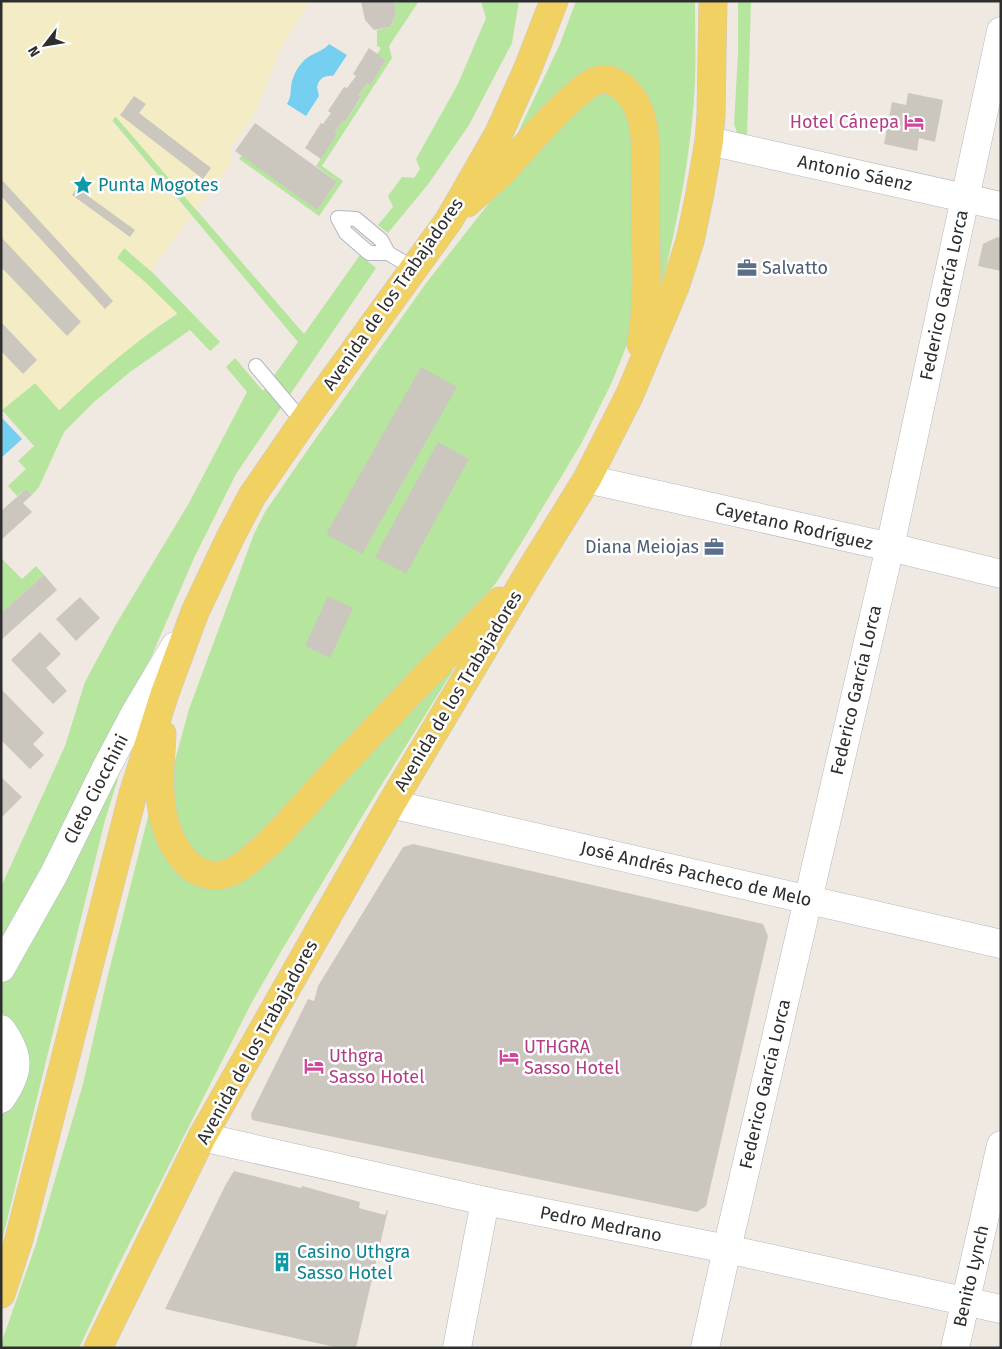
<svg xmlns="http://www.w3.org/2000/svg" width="1002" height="1349" viewBox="0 0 1002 1349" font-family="'Fira Sans',sans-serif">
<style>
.green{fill:#b6e59e}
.sand{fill:#f3ecc5}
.water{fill:#75cff0}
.building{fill:#cbc7bf}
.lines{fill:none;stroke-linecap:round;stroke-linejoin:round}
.service-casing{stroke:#b4b7c1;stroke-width:16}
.minor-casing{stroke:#b4b7c1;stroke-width:29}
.primary-casing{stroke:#c9c9c9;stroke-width:29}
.service{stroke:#fff;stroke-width:14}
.minor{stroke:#fff;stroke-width:28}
.primary{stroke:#f2d163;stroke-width:28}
.labels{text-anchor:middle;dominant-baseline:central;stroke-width:5;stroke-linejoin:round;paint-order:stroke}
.hotel-label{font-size:18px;fill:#b23c85;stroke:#fff;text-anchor:start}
.street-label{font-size:18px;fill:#2e2e2e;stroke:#fff}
.culture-label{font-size:18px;fill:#0d838f;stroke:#fff;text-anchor:start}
.service-label{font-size:18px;fill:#4e5e75;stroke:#fff;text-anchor:start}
</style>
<rect width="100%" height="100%" fill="#efe9e1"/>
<g class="green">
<path d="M400 1H419L389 46 392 58 322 166 343 181 319 216 239 159 242 155 317 210 337 182 316 166 337 134 335 132 343 121 345 122 361 98 358 96 367 83 370 84 386 60 377 54 381 48 377 46V30L390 27 396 15 394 3Z"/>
<path d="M481 1H519L512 43 469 125 429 183 388 233 378 225 393 207 388 196 402 177 414 178 420 169 416 159 458 84 486 18Z"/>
<path d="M576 1H695C695 28 696 55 695 81 692 148 679 215 663 280L657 282 621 73 513 143 560 44Z"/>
<path d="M738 1H751L747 137 738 135 734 124 738 54Z"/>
<path d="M596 90 616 94 634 123 635 279 628 342 612 382 581 444 520 545 498 580 480 604 250 846 226 864 201 863 170 813 174 764 189 709 254 534 265 512 311 445 427 282 523 160Z"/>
<path d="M115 116 304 334 360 255 376 268 236 474 194 558 149 662 89 784 1 953V887L65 746 85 682 115 626 189 503 247 392 226 367 235 358 263 391 298 342 112 120Z"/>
<path d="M124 248 151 271 220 342 210 351 190 330 130 372 94 402 64 432 39 487 32 495 26 489 17 496 8 486 26 469 18 461 34 446 2 410 35 383 60 410C96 374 134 342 177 314L146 283 117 258Z"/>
<path d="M1 558 22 579 36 566 44 575 1 613Z"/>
<path d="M454 665 452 672 369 805 283 948 252 1002 114 1274 79 1348H1V1344L36 1244 83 1084 108 975 152 801 203 883Z"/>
<path d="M115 773 118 779 105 820 1 1245V1116L12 1100 4 1016 1 1011V985Z"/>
</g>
<path class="sand" d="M1 1H310L280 49 257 110 230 149 233 161 196 210 116 116 112 121 191 217 151 271 124 248 117 258 146 283 177 313C134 342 97 375 59 410L35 383 1 411Z"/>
<g class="water">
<path d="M329 44 347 55 333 76C325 75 319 78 317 87L319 96 306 116 287 104C292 96 290 90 292 81 294 75 297 68 301 64 309 53 323 52 329 44Z"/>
<path d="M3 419 22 439 1 458V420Z"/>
</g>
<g class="building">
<path d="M361 1H394L396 15 390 27 374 30 365 20Z"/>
<path d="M369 48 386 60 370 85 367 83 358 96 361 97 345 122 343 121 335 132 337 134 321 159 305 148 321 123 323 124 331 113 328 111 344 87 347 88 356 76 353 74Z"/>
<path d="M908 93 943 100 935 142 919 138 917 151 884 144 892 102 906 105Z"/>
<path d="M134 96 146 104 139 113 211 168 203 179 120 115Z"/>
<path d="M255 123 337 182 317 210 235 151Z"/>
<path d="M1 179 113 301 105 309 1 196Z"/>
<path d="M77 188 135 230 130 237 72 195Z"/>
<path d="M1 237 81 322 67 336 1 267Z"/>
<path d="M997 237 1001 238V271L978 266 983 244Z"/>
<path d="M1 322 37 360 23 374 1 351Z"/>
<path d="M421 367 457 387 362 554 326 534Z"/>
<path d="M438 442 469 459 406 574 375 557Z"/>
<path d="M26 489 32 495 23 503 32 512 1 540V511Z"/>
<path d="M44 575 57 590 1 640V613Z"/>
<path d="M328 596 353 608 330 658 305 646Z"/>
<path d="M80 597 100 618 76 641 56 619Z"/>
<path d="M40 632 61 654 46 668 67 691 53 704 11 660Z"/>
<path d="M1 689 44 733 33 744 44 755 30 769 1 740Z"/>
<path d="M1 777 22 797 1 818Z"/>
<path d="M413 844 763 924 768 936 706 1206 697 1212 252 1120 251 1114 308 999 314 1001 318 986 403 847Z"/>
<path d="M234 1171 301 1188 302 1186 360 1202 359 1208 385 1215 387 1210H388L356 1348H339L165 1309 226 1184Z"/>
</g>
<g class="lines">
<defs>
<g id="service">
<path d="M388 253 381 240 356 219 338 218 346 233 369 253H388L413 268"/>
<path d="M256 366 303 422"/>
</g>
<g id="minor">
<path d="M709 141 1001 206"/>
<path d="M587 479 890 547 1001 574"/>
<path d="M391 804 1001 944"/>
<path d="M1 968 54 874 106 768 134 715 175 646"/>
<path d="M1 1029C21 1057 20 1071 1 1099"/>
<path d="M202 1137 485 1201 727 1249 1001 1309"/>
<path d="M457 1348 485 1201"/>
<path d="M705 1348 727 1249 890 547 1001 31"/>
<path d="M955 1348 1001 1145"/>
</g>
<g id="primary">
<path d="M467 203C479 192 492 182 504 170 528 144 550 116 577 94 583 89 589 83 596 81 617 74 634 96 640 113 648 137 645 167 645 192 645 242 650 294 641 344"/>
<path d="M162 734C159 779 154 828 187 863 197 873 212 878 225 874 253 868 308 800 330 777 386 718 442 658 500 601"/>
<path d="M1 1294 19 1239 133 794 165 693 195 612 230 538 252 496 303 422 449 220 499 133 528 68 554 1"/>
<path d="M98 1348 202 1137 391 804 530 571 587 479 630 394 675 287 690 241 700 193 709 141 711 115 713 1"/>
</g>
</defs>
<use href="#service" class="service-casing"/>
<use href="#minor" class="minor-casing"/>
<use href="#primary" class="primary-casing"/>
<use href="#service" class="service"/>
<use href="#minor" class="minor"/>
<use href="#primary" class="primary"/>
</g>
<defs>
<symbol id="hotel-bare" viewBox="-9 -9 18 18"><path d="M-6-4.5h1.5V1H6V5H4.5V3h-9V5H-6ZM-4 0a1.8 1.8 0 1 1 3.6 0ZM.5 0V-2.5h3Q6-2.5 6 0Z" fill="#d1479c" stroke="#fff" stroke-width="2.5" paint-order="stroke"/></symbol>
<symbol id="sight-bare" viewBox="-9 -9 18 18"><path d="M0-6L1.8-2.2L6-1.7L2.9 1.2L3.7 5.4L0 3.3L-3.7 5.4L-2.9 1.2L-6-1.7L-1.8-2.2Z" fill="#0f9aa8" stroke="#fff" stroke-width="2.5" paint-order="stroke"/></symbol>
<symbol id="office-bare" viewBox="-9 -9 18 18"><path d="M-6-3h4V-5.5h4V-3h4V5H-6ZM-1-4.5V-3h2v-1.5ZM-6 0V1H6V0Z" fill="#5c6f8a" stroke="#fff" stroke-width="2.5" paint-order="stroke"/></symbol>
<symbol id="building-bare" viewBox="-9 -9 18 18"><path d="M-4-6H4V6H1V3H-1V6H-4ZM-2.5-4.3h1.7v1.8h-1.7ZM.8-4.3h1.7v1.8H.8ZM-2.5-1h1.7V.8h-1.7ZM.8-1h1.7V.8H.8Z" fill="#0f9aa8" stroke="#fff" stroke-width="2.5" paint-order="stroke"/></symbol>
</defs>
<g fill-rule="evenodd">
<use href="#hotel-bare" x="900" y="108" width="28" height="28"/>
<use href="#sight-bare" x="69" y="171" width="28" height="28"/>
<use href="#office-bare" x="733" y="254" width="28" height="28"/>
<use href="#office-bare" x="700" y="533" width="28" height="28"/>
<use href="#hotel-bare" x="495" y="1043" width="28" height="28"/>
<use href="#hotel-bare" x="300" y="1052" width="28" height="28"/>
<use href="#building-bare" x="268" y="1248" width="28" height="28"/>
</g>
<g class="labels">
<g class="hotel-label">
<text x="899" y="122" text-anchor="end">Hotel Cánepa</text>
<text x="524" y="1047">UTHGRA<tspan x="524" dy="21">Sasso Hotel</tspan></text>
<text x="329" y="1056">Uthgra<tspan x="329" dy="21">Sasso Hotel</tspan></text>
</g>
<g class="street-label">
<text transform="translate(855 173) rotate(12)">Antonio Sáenz</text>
<text transform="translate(393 294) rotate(-55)">Avenida de los Trabajadores</text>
<text transform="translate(944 295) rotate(-78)">Federico García Lorca</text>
<text transform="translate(794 526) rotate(13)">Cayetano Rodríguez</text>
<text transform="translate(856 690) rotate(-77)">Federico García Lorca</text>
<text transform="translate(458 691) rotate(-59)">Avenida de los Trabajadores</text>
<text transform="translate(96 789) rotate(-63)">Cleto Ciocchini</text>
<text transform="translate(696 874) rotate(13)">José Andrés Pacheco de Melo</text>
<text transform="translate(257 1042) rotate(-61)">Avenida de los Trabajadores</text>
<text transform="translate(765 1084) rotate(-77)">Federico García Lorca</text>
<text transform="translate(601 1224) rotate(11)">Pedro Medrano</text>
<text transform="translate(971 1276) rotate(-77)">Benito Lynch</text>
</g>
<g class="culture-label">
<text x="98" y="185">Punta Mogotes</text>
<text x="297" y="1252">Casino Uthgra<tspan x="297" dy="21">Sasso Hotel</tspan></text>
</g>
<g class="service-label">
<text x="762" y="268">Salvatto</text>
<text x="699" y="547" text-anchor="end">Diana Meiojas</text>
</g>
</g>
<rect width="1002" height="1349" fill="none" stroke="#2e2e2e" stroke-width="5"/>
<g transform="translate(45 45) rotate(239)" stroke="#ffffff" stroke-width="4" paint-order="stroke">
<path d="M0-4L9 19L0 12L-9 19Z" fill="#2e2e2e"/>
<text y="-8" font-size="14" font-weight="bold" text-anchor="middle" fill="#2e2e2e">N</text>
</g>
</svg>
